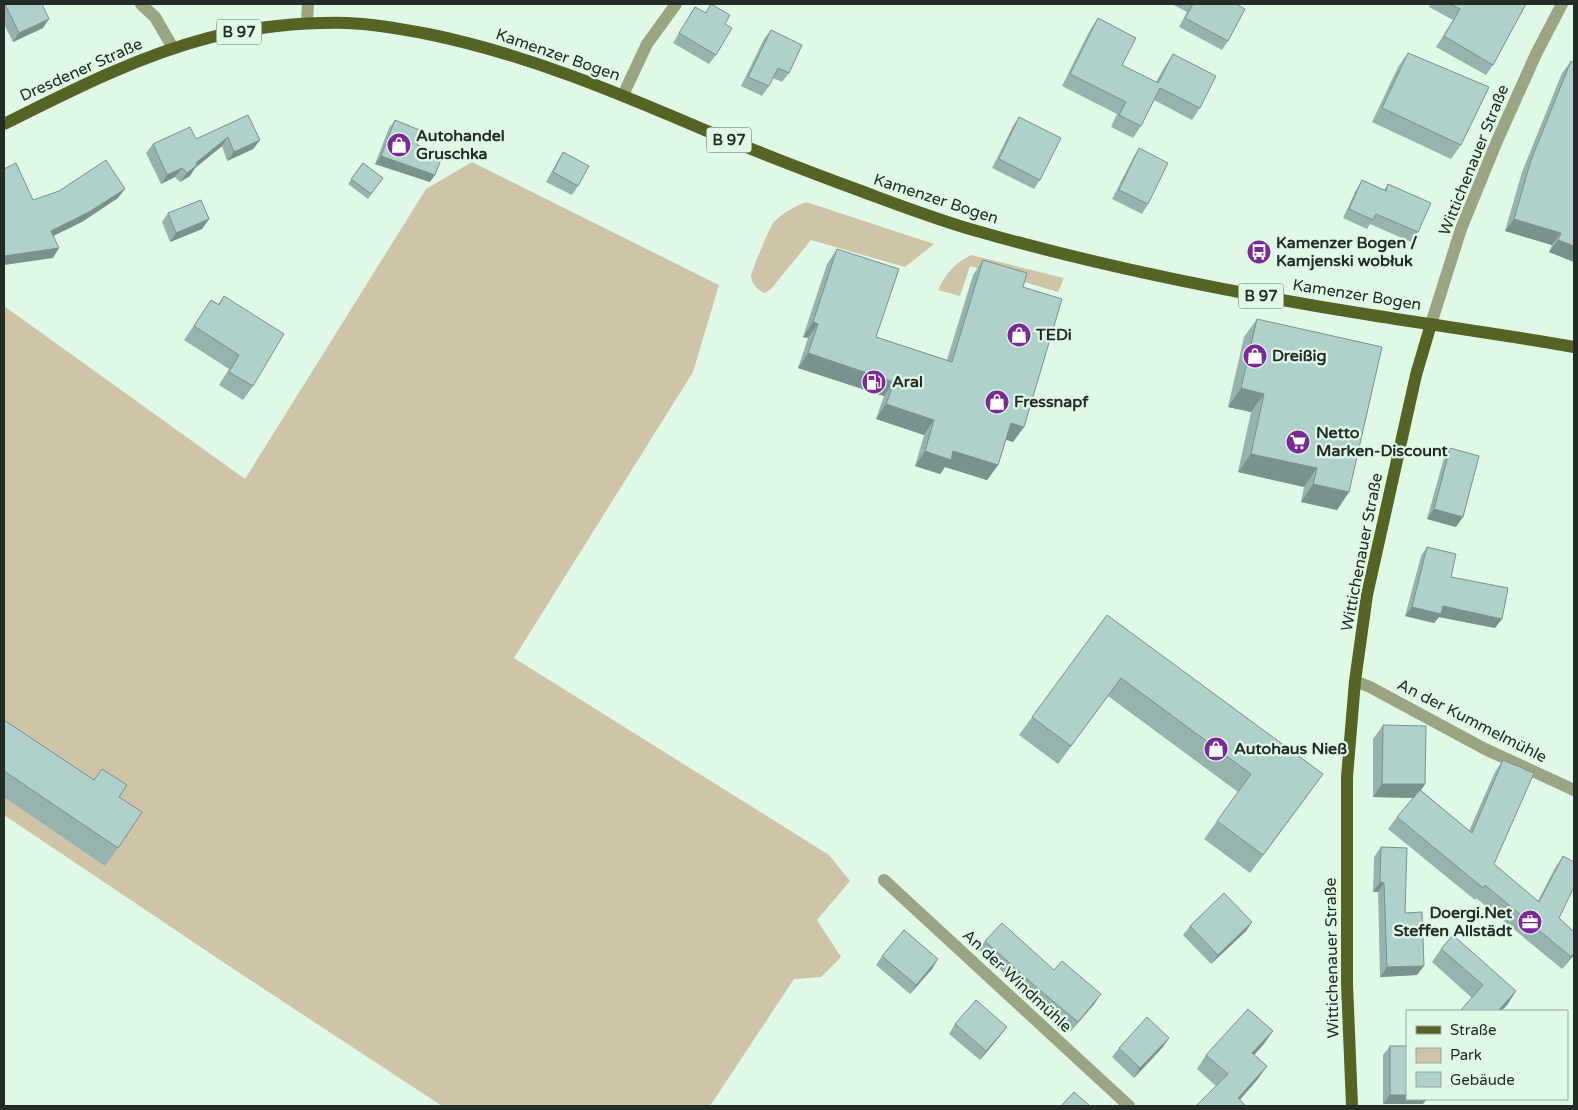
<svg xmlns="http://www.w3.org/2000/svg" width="1578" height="1110" viewBox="0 0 1578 1110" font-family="'Varela Round',sans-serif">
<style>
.green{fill:#cfc3a8}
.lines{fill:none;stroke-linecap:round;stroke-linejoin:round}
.minor{stroke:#9ba483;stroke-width:12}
.major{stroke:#556424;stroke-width:12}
.wall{fill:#96b3af}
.shaded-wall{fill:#7a928e}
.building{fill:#afd0cb;stroke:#7a928e}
.labels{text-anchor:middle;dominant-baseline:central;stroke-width:4.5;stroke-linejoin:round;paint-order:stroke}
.shield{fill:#e0f9e6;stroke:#5c6a60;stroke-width:1}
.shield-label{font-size:15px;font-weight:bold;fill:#232c26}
.street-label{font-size:16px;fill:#232c26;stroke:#e0f9e6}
.poi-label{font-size:16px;font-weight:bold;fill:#232c26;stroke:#e0f9e6;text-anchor:start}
</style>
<rect width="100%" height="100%" fill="#e0f9e6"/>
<g class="green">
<path d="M472 162 719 285 693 372 514 658 829 855 850 881 817 920 841 957 821 977 794 979 710 1106H442L232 968 4 815V306L245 479 426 189Z"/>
<path d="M806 202 934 244 905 267 811 240 771 289 765 293C757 290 752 284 751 276 751 272 770 227 773 223 782 213 794 207 806 202Z"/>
<path d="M971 255 1064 278 1058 292 970 266 960 296 938 290C947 272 954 264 971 255Z"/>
</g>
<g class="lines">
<g class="minor">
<path d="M141 4 155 17 173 48"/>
<path d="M307 23 308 4"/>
<path d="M623 95 647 44 676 4"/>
<path d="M1431 324 1461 229 1497 141 1536 54 1562 4"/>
<path d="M1355 681 1370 687 1485 749 1574 790"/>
<path d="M884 880 1129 1106"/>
</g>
<g class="major">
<path d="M4 124C70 91 136 57 208 38 251 27 303 22 347 23 374 24 402 29 428 34 526 54 616 92 707 131 758 152 809 172 861 191 899 205 938 220 977 231 1106 268 1239 294 1371 315 1439 326 1507 335 1574 347"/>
<path d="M1352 1106 1347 984V777L1355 681 1367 595 1416 375 1431 324"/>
</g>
</g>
<g class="wall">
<path d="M4 4H42L43 28 13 42 4 24Z"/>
<path d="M711 4 725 24 716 55 709 64 673 43 695 7 705 13Z"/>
<path d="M1172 4H1236L1228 41 1222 50 1179 27 1187 12Z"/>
<path d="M1430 4H1526L1493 65 1486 75 1436 47 1453 20 1429 7Z"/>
<path d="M1098 18 1122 65 1156 82 1165 66 1173 54 1200 108 1192 120 1154 100 1141 126 1133 138 1111 127 1117 114 1062 86 1090 30Z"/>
<path d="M771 30 789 73 782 82 773 78 769 86 762 96 741 86 764 39Z"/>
<path d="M1408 53 1461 145 1451 159 1372 122 1398 67Z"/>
<path d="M1571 61 1574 262 1549 252 1552 245 1505 231 1522 172 1562 73Z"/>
<path d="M248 115 260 140 253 149 227 161 222 146 195 168 190 176 180 182 175 177 161 184 146 153 153 144 196 139Z"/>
<path d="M1019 117 1040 180 1034 189 992 168 1013 126Z"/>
<path d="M395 120 417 145 430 182 375 164 389 128Z"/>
<path d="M1139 148 1148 204 1142 214 1112 199 1133 158Z"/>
<path d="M563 152 578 186 572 195 546 182 557 162Z"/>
<path d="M363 163 383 178 368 199 348 184Z"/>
<path d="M1362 180 1384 190 1388 184 1418 232 1411 242 1370 224 1367 229 1343 218 1356 190Z"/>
<path d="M168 213 209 219 202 229 170 242 162 222Z"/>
<path d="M837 249 876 337 947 360 973 275 983 260 1023 287 1013 442 1006 439 998 465 987 480 945 467 940 474 915 466 924 435 876 419 884 396 798 368 808 338 803 337 827 264Z"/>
<path d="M224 296 253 386 243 400 219 385 229 369 184 340 211 300 218 304Z"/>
<path d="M1257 319 1349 492 1337 510 1301 502 1304 487 1238 472 1251 412 1228 407 1244 337Z"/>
<path d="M1450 448 1456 527 1427 519 1444 458Z"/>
<path d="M1427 547 1451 577 1495 628 1439 617 1434 623 1405 616 1421 556Z"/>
<path d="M1107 615 1323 774 1250 873 1204 839 1238 792 1108 696 1058 764 1019 735Z"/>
<path d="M4 720 119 797 118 848 105 866 4 797Z"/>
<path d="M1383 725 1425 784 1421 790 1469 831 1495 772 1503 760 1494 864 1538 901 1555 868 1563 856 1559 918 1574 932V955L1562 969 1476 898 1475 900 1388 829 1397 817 1413 798 1373 797V739Z"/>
<path d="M1381 847 1405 913 1417 975 1380 977 1378 892H1373L1374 857Z"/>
<path d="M1252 922 1246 931 1211 964 1183 935 1190 926Z"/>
<path d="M985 941 1054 970 1095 1003 1071 1031 1030 997 979 950Z"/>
<path d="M1441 949 1516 991 1507 1005 1501 1011H1460L1472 998 1432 962Z"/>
<path d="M882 956 932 969 910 994 876 965Z"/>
<path d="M955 1024 1007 1027 1000 1036 980 1060 949 1034Z"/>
<path d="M1273 1031 1263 1045 1254 1055 1267 1066 1257 1080 1240 1100 1216 1086 1197 1069 1206 1055Z"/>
<path d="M1169 1038 1162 1048 1134 1078 1112 1057 1119 1048Z"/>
<path d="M1390 1046 1423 1104H1383V1055Z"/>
</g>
<g class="shaded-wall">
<path d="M49 19 43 28 13 42 19 33Z"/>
<path d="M228 137 222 146 195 168 190 176 180 182 187 173 197 162Z"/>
<path d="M260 140 253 149 227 161 234 152Z"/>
<path d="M381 156 435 175 430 182 375 164Z"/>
<path d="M182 168 175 177 161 184 167 175Z"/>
<path d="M125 189 118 198 82 222 45 240 51 231Z"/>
<path d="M209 219 202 229 170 242 176 233Z"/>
<path d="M1514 219 1561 233 1552 245 1505 231Z"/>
<path d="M1558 240 1574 246V262L1549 252Z"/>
<path d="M59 248 53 258 4 265V256Z"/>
<path d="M813 322 818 324 808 338 803 337Z"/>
<path d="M808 353 894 382 884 396 798 368Z"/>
<path d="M1241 388 1264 394 1251 412 1228 407Z"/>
<path d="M886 404 934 420 924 435 876 419Z"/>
<path d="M1011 423 1024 427 1013 442 1000 438Z"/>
<path d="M925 451H953L998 465 987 480 945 467 940 474 915 466Z"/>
<path d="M1251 454 1317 468 1304 487 1238 472Z"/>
<path d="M1313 484 1349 492 1337 510 1301 502Z"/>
<path d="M1434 509 1463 517 1456 527 1427 519Z"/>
<path d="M1443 606 1502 619 1495 628 1439 617 1434 623 1405 616 1412 607Z"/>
<path d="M1121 678 1108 696 1058 764 1071 746Z"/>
<path d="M1323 774 1310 792 1250 873 1263 855Z"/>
<path d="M1382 784H1425L1416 798 1373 797Z"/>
<path d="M1380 882 1384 883 1378 892H1373Z"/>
<path d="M1252 922 1246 931 1211 964 1218 955Z"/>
<path d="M1574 953V955L1562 969Z"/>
<path d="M938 959 932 969 910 994 916 985Z"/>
<path d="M1424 966 1417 975 1380 977 1387 967Z"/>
<path d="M1516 991 1507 1005 1501 1011H1498Z"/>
<path d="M1101 994 1095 1003 1071 1031 1078 1022Z"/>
<path d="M1007 1027 1000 1036 980 1060 986 1051Z"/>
<path d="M1273 1031 1263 1045 1243 1067 1252 1053Z"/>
<path d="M1169 1038 1162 1048 1134 1078 1140 1068Z"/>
<path d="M1267 1066 1257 1080 1234 1106 1238 1098Z"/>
<path d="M1390 1095H1407V1099H1427L1423 1104H1383Z"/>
</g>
<g class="building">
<path d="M5 4H42L49 19 19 33Z"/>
<path d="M711 4 730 15 725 24 732 28 716 55 679 33 695 7 706 13Z"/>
<path d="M1193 4H1236L1245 9 1228 41 1185 18Z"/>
<path d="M1450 4H1526L1493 65 1444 36 1460 9Z"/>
<path d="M1098 18 1136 38 1122 65 1158 83 1173 54 1216 76 1200 108 1160 88 1141 126 1119 115 1126 102 1070 74Z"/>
<path d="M771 30 802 45 789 73 778 68 769 86 748 77Z"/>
<path d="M1408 53 1489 87 1461 145 1382 108Z"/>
<path d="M1571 61 1574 63V246L1558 240 1561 233 1514 219 1531 160Z"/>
<path d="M248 115 260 140 234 152 228 137 197 162 196 166 187 173 182 168 167 175 153 144 190 127 196 139Z"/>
<path d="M1019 117 1061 138 1040 180 999 159Z"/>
<path d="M395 120 422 131 417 145 443 154 435 175 381 156Z"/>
<path d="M1139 148 1168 163 1148 204 1119 190Z"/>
<path d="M563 152 589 166 578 186 553 172Z"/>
<path d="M106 160 125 189 89 212 51 231 59 248 4 256V169L16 163 33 200 59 191Z"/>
<path d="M363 163 383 178 371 194 351 179Z"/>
<path d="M1362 180 1386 191 1388 184 1431 203 1418 232 1376 214 1373 220 1349 209Z"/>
<path d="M201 200 209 219 176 233 168 213Z"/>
<path d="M837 249 899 269 876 337 952 362 983 260 1027 273 1023 287 1062 299 1024 427 1011 423 998 465 953 451 951 460 925 451 934 420 886 404 894 382 808 353 818 324 813 322Z"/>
<path d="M224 296 284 334 253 386 229 372 239 355 194 326 211 300 219 305Z"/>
<path d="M1257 319 1382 347 1349 492 1313 484 1317 468 1251 454 1264 394 1241 388Z"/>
<path d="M1450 448 1479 456 1463 517 1434 509Z"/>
<path d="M1427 547 1456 554 1451 577 1508 588 1502 619 1443 606 1441 614 1412 607Z"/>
<path d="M1107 615 1323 774 1263 855 1217 821 1251 774 1121 678 1071 746 1032 717Z"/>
<path d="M4 720 94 780 102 769 127 785 119 797 142 812 118 848 4 771Z"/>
<path d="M1383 725 1426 726 1425 784H1382Z"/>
<path d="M1503 760 1534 773 1494 864 1539 902 1563 856 1574 862V887L1559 918 1574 932V953L1571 957 1485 885 1483 888 1397 817 1420 790 1472 833Z"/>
<path d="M1381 847 1407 848 1405 913 1422 912 1424 966 1387 967 1384 883 1380 882Z"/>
<path d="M1224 893 1252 922 1218 955 1190 926Z"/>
<path d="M1002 923 1054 970 1062 961 1101 994 1078 1022 1036 987 985 941Z"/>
<path d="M904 930 938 959 916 985 882 956Z"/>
<path d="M1453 935 1516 991 1498 1011H1460L1483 985 1441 949Z"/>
<path d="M976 1000 1007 1027 986 1051 955 1024Z"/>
<path d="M1248 1009 1273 1031 1252 1053 1267 1066 1238 1098 1246 1106H1196L1228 1074 1206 1055Z"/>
<path d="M1147 1017 1169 1038 1140 1068 1119 1048Z"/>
<rect x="1390" y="1046" width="17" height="49"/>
<path d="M1074 1092 1090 1106H1061Z"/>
</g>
<defs>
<symbol id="shop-disc" viewBox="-11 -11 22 22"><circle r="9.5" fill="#7c2898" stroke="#e0f9e6"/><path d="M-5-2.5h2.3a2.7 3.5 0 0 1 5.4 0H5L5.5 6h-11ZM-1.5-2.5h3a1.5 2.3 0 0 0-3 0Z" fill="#fff"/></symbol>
<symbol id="bus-disc" viewBox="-11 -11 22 22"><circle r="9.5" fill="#7c2898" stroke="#e0f9e6"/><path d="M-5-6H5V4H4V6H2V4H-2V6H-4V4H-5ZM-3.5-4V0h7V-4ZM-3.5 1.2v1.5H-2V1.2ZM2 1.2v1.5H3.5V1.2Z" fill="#fff"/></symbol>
<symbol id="fuel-disc" viewBox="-11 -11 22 22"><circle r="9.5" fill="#7c2898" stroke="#e0f9e6"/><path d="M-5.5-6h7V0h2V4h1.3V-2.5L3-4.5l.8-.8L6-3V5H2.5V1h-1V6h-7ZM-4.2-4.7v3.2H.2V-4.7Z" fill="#fff"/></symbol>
<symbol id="supermarket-disc" viewBox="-11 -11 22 22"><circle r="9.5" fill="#7c2898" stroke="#e0f9e6"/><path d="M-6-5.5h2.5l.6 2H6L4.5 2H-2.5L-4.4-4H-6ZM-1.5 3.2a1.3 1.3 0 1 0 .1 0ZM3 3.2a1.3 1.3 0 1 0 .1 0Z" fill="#fff"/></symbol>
<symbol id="office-disc" viewBox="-11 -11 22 22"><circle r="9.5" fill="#7c2898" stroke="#e0f9e6"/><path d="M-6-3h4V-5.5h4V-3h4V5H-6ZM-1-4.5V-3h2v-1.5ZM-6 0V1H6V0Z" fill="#fff"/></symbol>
</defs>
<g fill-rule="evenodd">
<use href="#shop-disc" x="385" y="131" width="28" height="28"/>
<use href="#bus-disc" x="1245" y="238" width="28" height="28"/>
<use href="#shop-disc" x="1005" y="321" width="28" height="28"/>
<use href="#shop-disc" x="1241" y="342" width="28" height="28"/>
<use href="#fuel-disc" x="860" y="368" width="28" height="28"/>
<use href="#shop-disc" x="983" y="388" width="28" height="28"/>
<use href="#supermarket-disc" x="1284" y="428" width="28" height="28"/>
<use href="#shop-disc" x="1202" y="735" width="28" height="28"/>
<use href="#office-disc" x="1516" y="908" width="28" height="28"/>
</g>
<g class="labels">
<g class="shield">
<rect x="216.5" y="19.5" width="45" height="25" rx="4"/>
<rect x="706.5" y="127.5" width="45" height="25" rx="4"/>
<rect x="1238.5" y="283.5" width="45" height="25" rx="4"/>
</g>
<g class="shield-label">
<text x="239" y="32">B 97</text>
<text x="729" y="140">B 97</text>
<text x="1261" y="296">B 97</text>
</g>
<g class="street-label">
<text transform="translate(558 55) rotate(19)">Kamenzer Bogen</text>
<text transform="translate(81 70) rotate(-24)">Dresdener Straße</text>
<text transform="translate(1474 160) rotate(-68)">Wittichenauer Straße</text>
<text transform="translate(936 199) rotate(18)">Kamenzer Bogen</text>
<text transform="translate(1357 295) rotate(9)">Kamenzer Bogen</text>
<text transform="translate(1362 552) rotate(-79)">Wittichenauer Straße</text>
<text transform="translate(1472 721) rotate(27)">An der Kummelmühle</text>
<text transform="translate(1332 958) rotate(-91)">Wittichenauer Straße</text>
<text transform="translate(1017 981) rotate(43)">An der Windmühle</text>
</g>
<g class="poi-label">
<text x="416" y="136">Autohandel<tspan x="416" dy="18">Gruschka</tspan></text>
<text x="1276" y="243">Kamenzer Bogen /<tspan x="1276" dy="18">Kamjenski wobłuk</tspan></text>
<text x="1036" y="335">TEDi</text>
<text x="1272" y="356">Dreißig</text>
<text x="892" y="382">Aral</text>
<text x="1014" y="402">Fressnapf</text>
<text x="1316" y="433">Netto<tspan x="1316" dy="18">Marken-Discount</tspan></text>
<text x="1234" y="749">Autohaus Nieß</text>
<text x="1512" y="913" text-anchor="end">Doergi.Net<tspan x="1512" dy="18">Steffen Allstädt</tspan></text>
</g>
</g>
<rect width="1578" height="1110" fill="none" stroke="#232c26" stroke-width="10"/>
<rect x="1406" y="1010" width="162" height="90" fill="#e0f9e6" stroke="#94a799"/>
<rect x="1416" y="1026" width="25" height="8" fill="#556424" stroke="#94a799"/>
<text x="1450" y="1035" font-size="15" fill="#232c26">Straße</text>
<rect x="1416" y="1048" width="25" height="15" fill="#cfc3a8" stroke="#94a799"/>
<text x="1450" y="1060" font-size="15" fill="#232c26">Park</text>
<rect x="1416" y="1072" width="25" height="15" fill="#afd0cb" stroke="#94a799"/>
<text x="1450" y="1085" font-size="15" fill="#232c26">Gebäude</text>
</svg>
